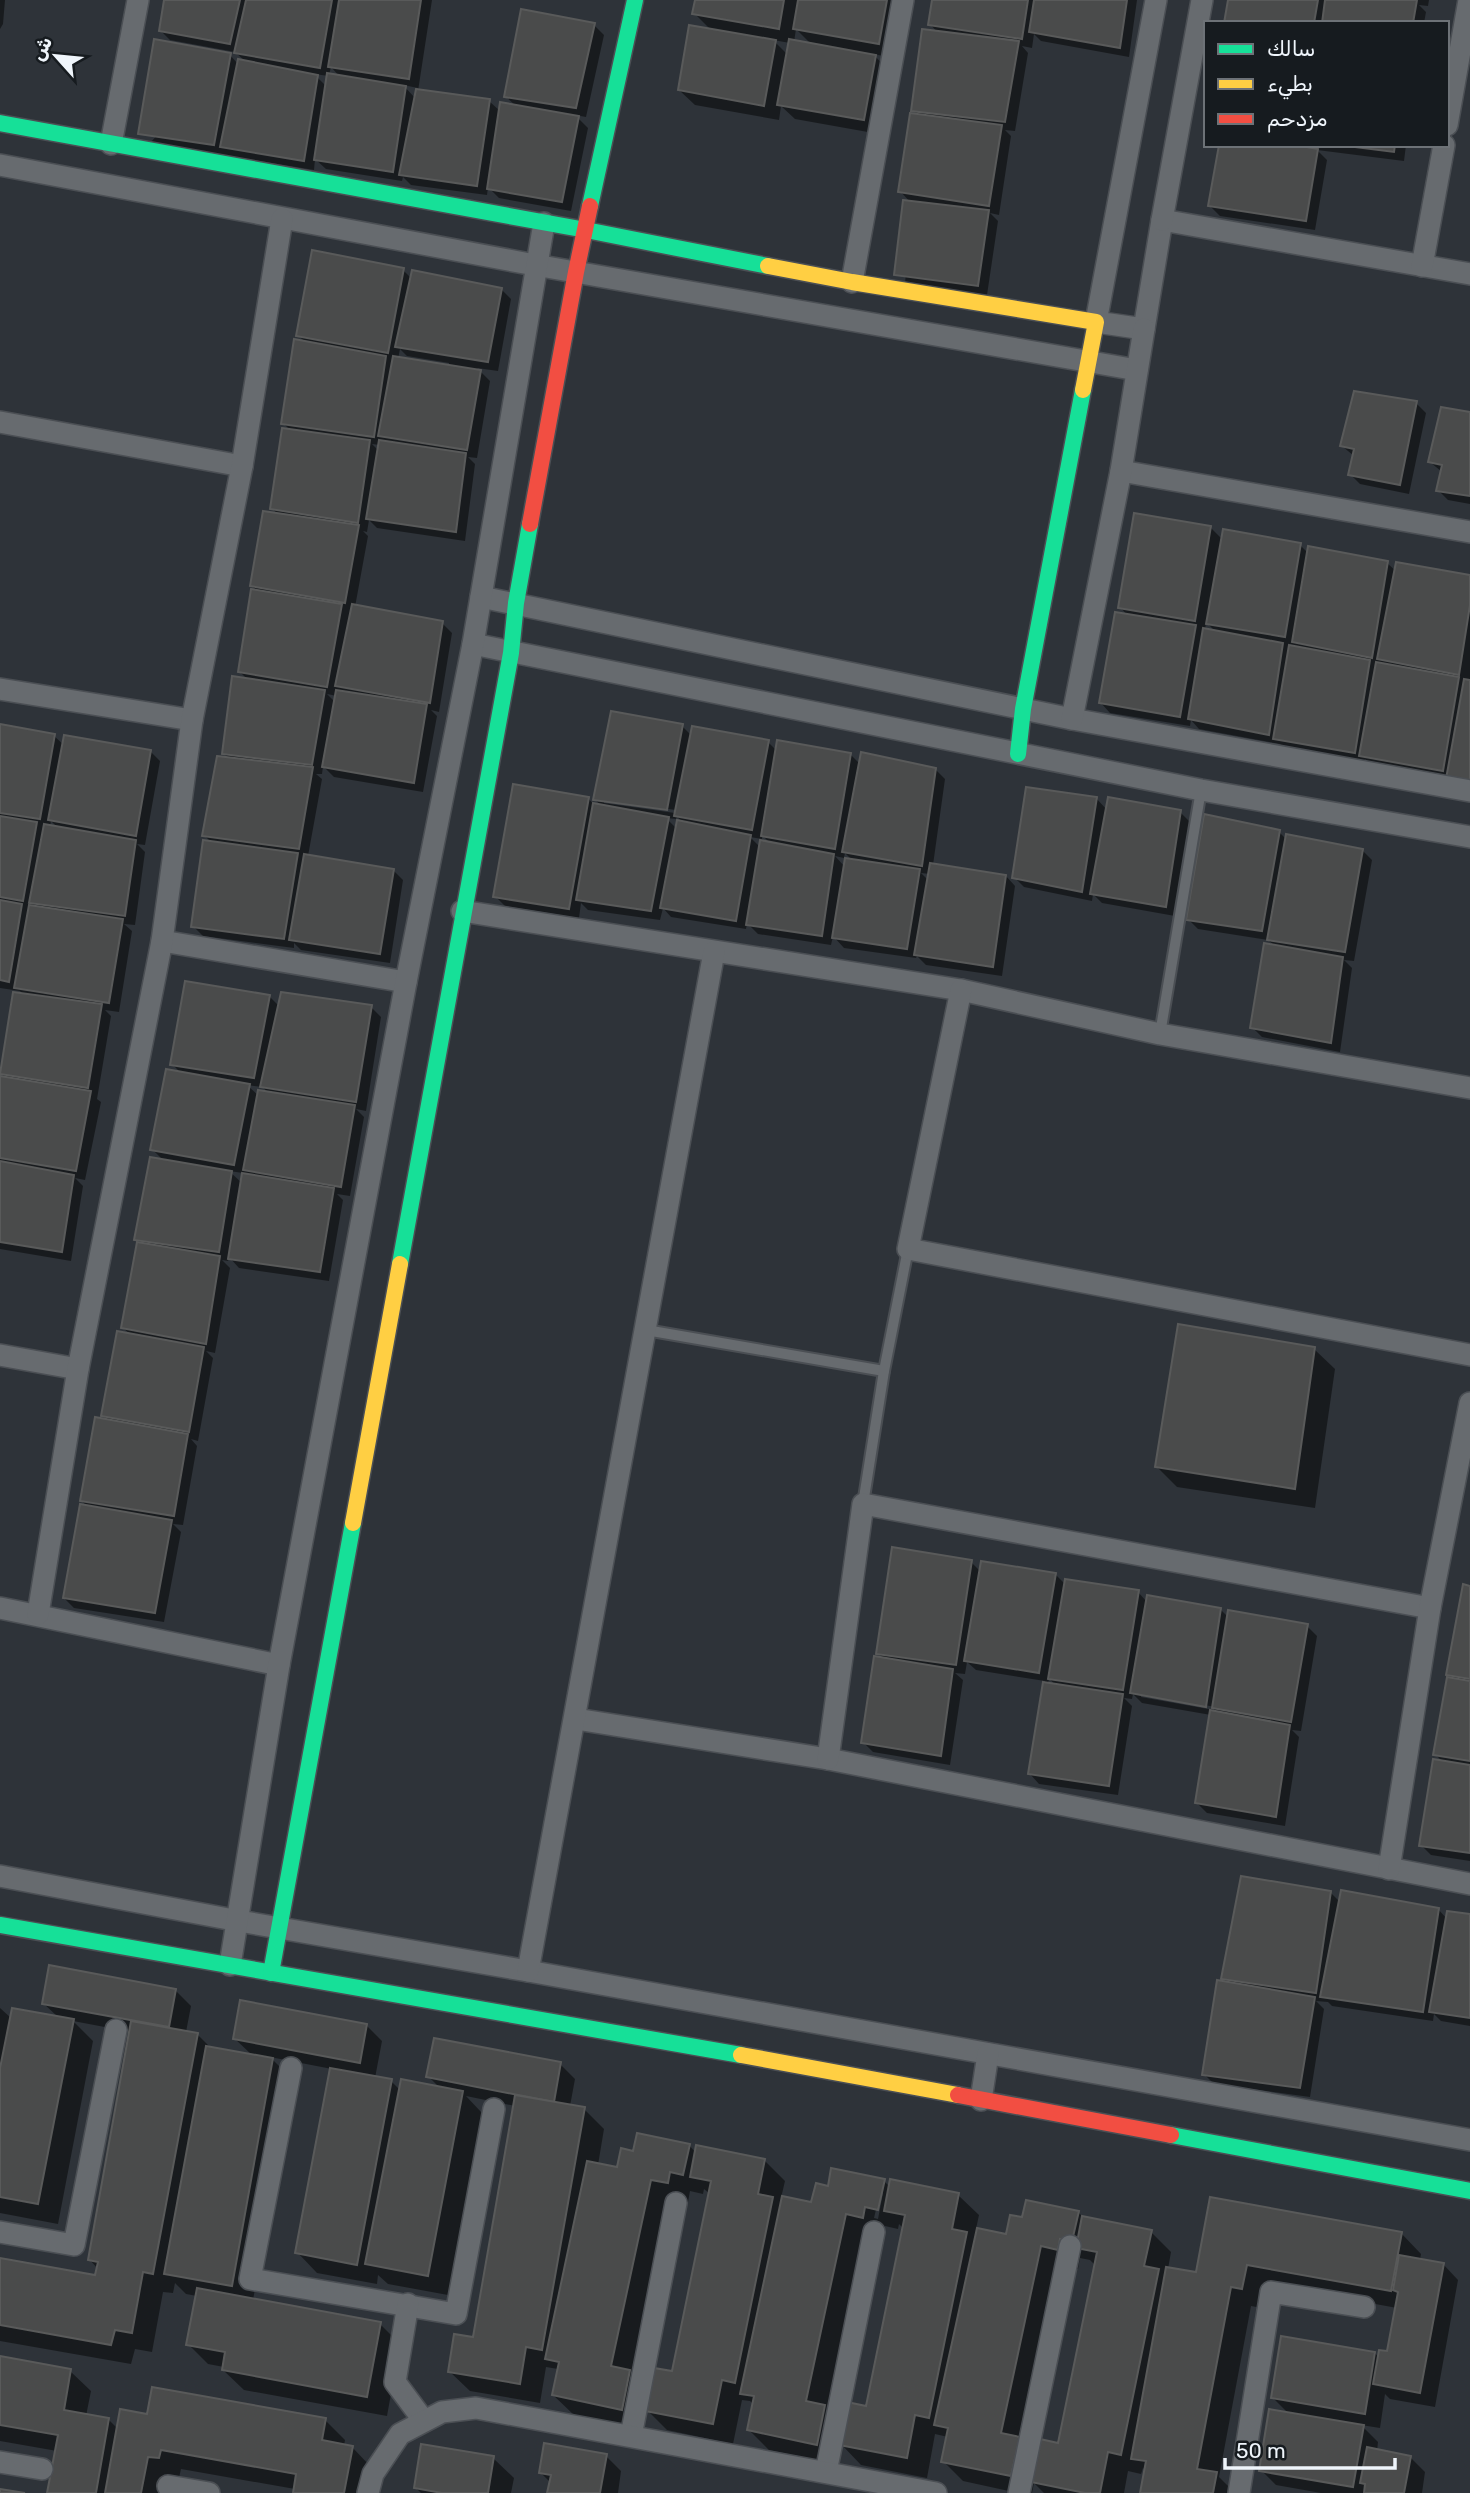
<svg xmlns="http://www.w3.org/2000/svg" width="1470" height="2493" viewBox="0 0 1470 2493" font-family="Rubik,Vazirmatn,sans-serif">
<style>
.shadow{fill:#0007;fill-rule:evenodd}
.building{fill:#4a4b4b;stroke:#595a5a;stroke-width:2}
.lines{fill:none;stroke-linecap:round;stroke-linejoin:round}
.lane-casing{stroke:#4b4f54;stroke-width:14}
.street-casing{stroke:#4b4f54;stroke-width:24}
.fast-casing{stroke:#4b4f54;stroke-width:19}
.slow-casing{stroke:#4b4f54;stroke-width:19}
.jam-casing{stroke:#4b4f54;stroke-width:19}
.lane{stroke:#676b6f;stroke-width:10}
.street{stroke:#676b6f;stroke-width:21}
.fast{stroke:#16e098;stroke-width:16}
.slow{stroke:#ffcf43;stroke-width:16}
.jam{stroke:#f24e42;stroke-width:16}
</style>
<rect width="100%" height="100%" fill="#2e3339"/>
<g class="shadow">
<path d="M0 0H5L3 24 0 29Z"/>
<path d="M166 0H432L418 91 489 101 501 112 516 106 505 96 594 25 604 35 586 117 575 115 588 128 571 211 499 198 488 187 487 195 411 185 403 177 402 181 326 169 315 159 314 170 150 143 230 55 238 64 246 62 235 52 170 40 160 30ZM331 67 340 77 329 75ZM314 74 329 76 327 87ZM403 85 418 88 416 99Z"/>
<path d="M696 0H905L894 58 873 54 890 72 879 134 795 119 781 106 779 120 695 105 679 90 711 30 694 13ZM796 29 812 45 794 42ZM773 40 790 43 788 55Z"/>
<path d="M934 0H1137L1129 57 1041 41 1034 34 1032 48 1022 46 1028 53 1015 131 1005 130 1011 136 999 215 990 213 998 221 987 295 905 284 911 203 900 191 919 116 913 110 938 33 930 24Z"/>
<path d="M1230 0H1429L1428 6 1419 5 1426 12 1424 23H1226Z"/>
<path d="M1308 145H1406L1404 161 1317 150 1327 160 1315 230 1220 216 1210 206 1313 150Z"/>
<path d="M403 270 412 279 501 289 511 299 498 371 477 368 490 381 477 458 468 457 475 464 465 541 377 528 369 520 367 532 363 531 368 536 355 607 442 623 452 633 439 712 431 710 437 716 423 792 334 777 323 766 322 774H316L322 779 308 856 393 870 403 880 390 963 301 950 294 943V948L203 936 193 926 212 843 204 835 230 759 224 754 248 680 240 672 258 592 252 586 278 515 272 508 291 431 283 423 306 343 298 335ZM400 349 407 356 449 363V367L398 359ZM372 444 380 445 379 451ZM327 694 337 696 336 703Z"/>
<path d="M1416 403 1426 413 1409 494 1360 484 1350 474 1354 456 1342 446Z"/>
<path d="M1470 414V504L1448 500 1438 490 1442 472 1430 462Z"/>
<path d="M1211 528 1223 540 1300 545 1308 553 1387 563 1396 571 1470 577V682L1449 779 1371 766 1365 759 1364 762 1285 749 1280 744 1199 729 1191 720 1190 726 1110 713 1101 703 1128 616 1120 607ZM1206 622 1211 627 1216 633 1205 631Z"/>
<path d="M0 726 54 736 64 745 150 751 160 761 145 845 137 844 145 852 135 925 124 924 132 931 119 1012 105 1010 111 1016 97 1099 101 1102 85 1180 75 1178 83 1186 71 1261 0 1249V1078L7 1079 0 1073 24 995 20 991 0 988ZM51 821 59 829 50 827Z"/>
<path d="M682 726 692 736 768 742 777 751 850 754 860 764 935 769 945 779 933 865 1006 876 1015 886 1002 976 926 965 917 956 916 958 844 948 833 936 831 945 758 934 747 923 746 929 671 917 663 908 660 920 588 910 581 903 579 918 505 906 495 896 588 798 594 805 602 806 595 800ZM604 800 676 810 675 813 604 803ZM677 817 684 823 677 829 666 818 676 819ZM762 835 771 844 761 848 750 837 762 839ZM845 853 853 861 845 867 835 856 844 858ZM921 873 930 874 929 881Z"/>
<path d="M1096 798 1107 810 1180 812 1190 822 1175 916 1102 903 1093 894 1092 901 1024 887 1014 877Z"/>
<path d="M1279 832 1287 840 1362 850 1372 860 1354 961 1344 960 1352 968 1340 1052 1262 1037 1252 1027 1275 946 1268 940 1198 929 1188 919Z"/>
<path d="M270 997 279 1006 371 1007 381 1017 366 1111 356 1109 364 1117 350 1196 337 1194 343 1200 329 1281 239 1268 229 1257 228 1261 222 1260 230 1268 215 1353 206 1351 213 1358 198 1441 191 1439 197 1446 183 1525 173 1524 181 1532 164 1622 74 1608 64 1598 88 1508 82 1501 109 1421 103 1415 131 1335 123 1328 139 1242 136 1239 164 1161 152 1149 182 1074 172 1064ZM247 1085 263 1087 268 1093 259 1096ZM229 1171 243 1173 242 1183Z"/>
<path d="M1314 1349 1335 1369 1315 1508 1177 1487 1157 1467Z"/>
<path d="M971 1562 981 1572 1055 1574 1066 1585 1138 1592 1147 1602 1220 1609 1228 1617 1307 1626 1317 1636 1301 1731 1292 1730 1299 1737 1285 1826 1207 1813 1197 1803 1211 1715 1142 1703 1133 1694 1132 1699 1124 1698 1132 1706 1118 1795 1039 1784 1030 1774 1045 1681 976 1670 967 1662 965 1674 955 1673 963 1680 950 1765 873 1752 863 1742 884 1659 878 1653ZM1049 1678 1056 1686 1048 1684ZM1141 1693 1215 1707 1214 1710 1141 1697Z"/>
<path d="M1470 1588V1861L1431 1855 1421 1845 1444 1763 1435 1754 1454 1680 1448 1674Z"/>
<path d="M1330 1892 1340 1902 1438 1909 1447 1919 1470 1916V2026L1441 2021 1434 2014 1433 2021 1332 2006 1328 2002 1316 2001 1324 2009 1310 2097 1214 2084 1204 2074 1228 1984 1223 1978Z"/>
<path d="M175 1990 191 2006 186 2032 197 2034 212 2049 253 2056 234 2038 367 2026 382 2041 375 2078 391 2081 400 2090 440 2088 428 2076 560 2064 575 2079 570 2106 584 2109 604 2129 598 2165 618 2169 634 2153 689 2145 696 2153 764 2160 785 2181 781 2198 813 2204 829 2188 884 2181 890 2187 958 2195 979 2215 976 2229 1007 2236 1024 2219 1078 2212 1084 2218 1151 2232 1171 2252 1168 2269 1197 2274 1401 2233 1421 2254 1420 2260 1443 2264 1458 2280 1435 2407 1390 2399 1385 2394 1380 2428 1361 2425 1378 2442 1377 2451 1410 2457 1425 2472 1422 2493H1321L1276 2485 1261 2470 1289 2414 1272 2397 1375 2353 1379 2358 1389 2353 1397 2308 1267 2284 1262 2308 1251 2306 1219 2477 1235 2493H1142L1146 2471 1143 2468 1141 2474 1128 2471 1124 2493H1044L1034 2483 1032 2493H1018L963 2481 943 2461 948 2437 935 2434 927 2478 861 2465 841 2444 837 2464 769 2450 748 2429 754 2405 750 2401 742 2400 733 2444 667 2430 646 2409 642 2429 574 2415 553 2395 558 2369 546 2367 540 2403 470 2391 449 2371 475 2339 515 2106 466 2096 482 2113 448 2295 388 2284 378 2275 377 2284 317 2273 297 2252 332 2069 270 2057 293 2080 253 2300 380 2324 400 2344 387 2416 244 2390 223 2370 224 2367 208 2364 188 2344 197 2296 186 2294 175 2283 173 2293 163 2292 152 2352 135 2349 131 2364 0 2341V2260L97 2277 98 2269 90 2260 131 2032 73 2021 93 2041 58 2224 0 2213V2008L11 2018H59L43 2003ZM704 2189 710 2194 674 2373 650 2393 671 2199 688 2202 690 2191 703 2194ZM880 2193H883L878 2219 874 2218ZM899 2224 904 2229 867 2408 828 2411 885 2226 898 2229ZM1080 2258 1090 2260 1096 2266 1060 2445 1038 2458 1061 2266 1078 2269Z"/>
<path d="M0 2358 70 2371 91 2391 86 2416 109 2420 118 2429 148 2416 325 2420 345 2440 344 2446 352 2447 372 2468 368 2493H295V2489L181 2469 179 2478 165 2493H49L57 2451 0 2441Z"/>
<path d="M606 2456 621 2471 618 2493H549L551 2483 541 2473Z"/>
<path d="M493 2458 514 2478 511 2493H421L416 2488Z"/>
</g>
<g class="building">
<path d="M164 0H240L230 44 159 31Z"/>
<path d="M246 0H332L320 68 234 53Z"/>
<path d="M339 0H421L409 79 328 67Z"/>
<path d="M695 0H784L779 29 692 14Z"/>
<path d="M798 0H887L879 44 793 29Z"/>
<path d="M932 0H1028L1022 39 928 25Z"/>
<path d="M1034 0H1127L1120 48 1029 32Z"/>
<path d="M1228 0H1318L1314 23H1224Z"/>
<path d="M1325 0H1417L1413 23H1322Z"/>
<path d="M521 9 595 23 576 108 504 97Z"/>
<path d="M689 25 776 40 764 106 678 90Z"/>
<path d="M922 29 1019 41 1005 122 911 111Z"/>
<path d="M154 39 231 53 214 145 138 134Z"/>
<path d="M789 39 876 55 864 120 777 105Z"/>
<path d="M238 59 318 75 304 161 220 147Z"/>
<path d="M327 73 406 86 393 172 314 160Z"/>
<path d="M416 89 490 99 477 186 399 175Z"/>
<path d="M500 102 579 116 562 202 487 189Z"/>
<path d="M910 113 1002 125 989 206 898 192Z"/>
<path d="M1219 145H1295L1318 149 1306 221 1208 206Z"/>
<path d="M1339 145H1395L1394 152Z"/>
<path d="M903 200 989 210 978 286 894 275Z"/>
<path d="M312 250 404 268 388 353 296 336Z"/>
<path d="M412 270 502 288 488 362 395 347Z"/>
<path d="M294 339 386 356 374 437 281 424Z"/>
<path d="M393 356 481 370 467 450 378 436Z"/>
<path d="M1354 391 1417 401 1400 485 1348 475 1354 449 1340 446Z"/>
<path d="M1441 407 1470 412V496L1436 491 1442 465 1428 462Z"/>
<path d="M282 428 370 440 358 523 270 509Z"/>
<path d="M379 440 466 453 456 532 366 519Z"/>
<path d="M263 511 359 525 345 603 250 586Z"/>
<path d="M1134 513 1211 526 1195 621 1118 608Z"/>
<path d="M1223 529 1301 543 1285 637 1206 624Z"/>
<path d="M1308 546 1388 561 1372 658 1292 642Z"/>
<path d="M1396 562 1470 575V605L1459 675 1377 659Z"/>
<path d="M251 589 342 604 327 687 238 672Z"/>
<path d="M352 604 443 621 430 703 335 686Z"/>
<path d="M1115 612 1196 625 1180 717 1099 703Z"/>
<path d="M1203 628 1283 643 1269 735 1188 719Z"/>
<path d="M1289 645 1370 660 1355 753 1273 739Z"/>
<path d="M1376 662 1459 677 1443 771 1359 756Z"/>
<path d="M232 676 325 690 312 765 222 754Z"/>
<path d="M1464 679 1470 680V782L1446 779Z"/>
<path d="M336 690 427 704 414 783 322 767Z"/>
<path d="M611 711 683 724 667 810 593 800Z"/>
<path d="M0 724 55 734 40 819 0 813Z"/>
<path d="M692 726 769 740 752 830 674 816Z"/>
<path d="M64 735 151 750 136 836 48 820Z"/>
<path d="M777 740 851 753 835 849 761 836Z"/>
<path d="M861 752 936 768 922 866 842 852Z"/>
<path d="M217 756 313 767 299 849 202 836Z"/>
<path d="M513 784 589 797 569 909 493 897Z"/>
<path d="M1026 787 1097 797 1082 892 1012 878Z"/>
<path d="M1108 797 1181 810 1166 907 1090 894Z"/>
<path d="M593 803 669 817 651 911 576 900Z"/>
<path d="M1204 814 1280 830 1262 931 1186 920Z"/>
<path d="M0 816 37 822 23 901 0 897Z"/>
<path d="M677 820 751 835 736 921 660 908Z"/>
<path d="M44 824 136 840 125 916 29 903Z"/>
<path d="M1286 834 1363 849 1345 952 1267 940Z"/>
<path d="M203 840 298 853 284 939 191 927Z"/>
<path d="M760 840 834 854 822 936 746 925Z"/>
<path d="M304 854 394 869 380 954 289 940Z"/>
<path d="M845 858 920 869 907 949 832 938Z"/>
<path d="M930 863 1006 875 993 967 914 955Z"/>
<path d="M0 900 22 904 9 982 0 980Z"/>
<path d="M29 905 123 919 109 1003 14 988Z"/>
<path d="M1264 943 1343 957 1331 1043 1250 1028Z"/>
<path d="M185 981 270 995 254 1078 170 1065Z"/>
<path d="M13 992 102 1004 88 1088 0 1074Z"/>
<path d="M281 992 372 1005 356 1102 260 1087Z"/>
<path d="M166 1069 250 1084 234 1165 150 1150Z"/>
<path d="M0 1076 91 1091 76 1171 0 1158Z"/>
<path d="M258 1090 355 1105 341 1187 243 1170Z"/>
<path d="M150 1157 232 1171 219 1252 134 1240Z"/>
<path d="M0 1161 74 1175 62 1252 0 1242Z"/>
<path d="M242 1173 334 1188 320 1272 228 1259Z"/>
<path d="M137 1242 220 1256 206 1344 121 1328Z"/>
<path d="M1178 1324 1315 1347 1295 1489 1155 1467Z"/>
<path d="M117 1331 204 1347 189 1432 101 1416Z"/>
<path d="M95 1417 188 1434 174 1516 80 1501Z"/>
<path d="M80 1504 172 1520 155 1613 63 1598Z"/>
<path d="M892 1547 972 1560 956 1665 876 1654Z"/>
<path d="M981 1561 1056 1573 1039 1673 964 1661Z"/>
<path d="M1065 1579 1139 1590 1123 1690 1048 1679Z"/>
<path d="M1463 1584 1470 1586V1679L1446 1675Z"/>
<path d="M1147 1595 1221 1608 1206 1707 1130 1693Z"/>
<path d="M1228 1610 1308 1624 1291 1722 1212 1708Z"/>
<path d="M874 1656 953 1669 941 1756 861 1743Z"/>
<path d="M1447 1677 1470 1681V1761L1433 1755Z"/>
<path d="M1043 1682 1123 1694 1109 1786 1028 1774Z"/>
<path d="M1210 1710 1290 1725 1276 1817 1195 1803Z"/>
<path d="M1433 1759 1470 1765V1853L1419 1846Z"/>
<path d="M1241 1876 1331 1891 1316 1993 1221 1979Z"/>
<path d="M1341 1890 1439 1908 1423 2012 1320 1997Z"/>
<path d="M1447 1911 1470 1914V2018L1429 2012Z"/>
<path d="M49 1965 176 1989 169 2027 42 2004Z"/>
<path d="M1217 1980 1315 1997 1300 2088 1202 2075Z"/>
<path d="M240 2000 367 2024 360 2063 233 2039Z"/>
<path d="M12 2008 74 2019 38 2204 0 2197V2068Z"/>
<path d="M131 2021 198 2033 153 2274 143 2272 132 2333 115 2330 111 2345 0 2325V2258L95 2275 98 2262 88 2260Z"/>
<path d="M434 2038 561 2062 554 2102 426 2077Z"/>
<path d="M206 2046 273 2058 232 2286 164 2274Z"/>
<path d="M330 2068 392 2079 357 2265 295 2253Z"/>
<path d="M401 2079 463 2091 428 2276 365 2264Z"/>
<path d="M515 2095 585 2107 542 2350 526 2347 520 2384 448 2372 454 2334 473 2337Z"/>
<path d="M637 2133 690 2144 683 2175 670 2172 668 2183 651 2180 611 2366 630 2370 622 2410 552 2395 559 2362 545 2359 587 2161 617 2167 621 2148 633 2151Z"/>
<path d="M696 2145 765 2159 758 2194 773 2197 735 2383 722 2380 713 2424 645 2411 654 2368 672 2371 711 2181 690 2177Z"/>
<path d="M831 2168 885 2179 878 2210 865 2207 863 2218 846 2214 806 2401 825 2405 817 2445 747 2430 754 2396 740 2394 782 2196 811 2202 816 2183 828 2186Z"/>
<path d="M890 2179 959 2193 952 2229 967 2232 929 2418 915 2415 907 2458 839 2445 847 2402 866 2406 905 2215 884 2211Z"/>
<path d="M1210 2197 1402 2232 1391 2291 1247 2265 1242 2289 1231 2287 1197 2469 1217 2472 1213 2493H1140L1146 2461 1131 2459 1166 2267 1196 2272Z"/>
<path d="M1026 2200 1079 2211 1072 2241 1060 2239 1058 2250 1041 2246 1001 2433 1020 2437 1011 2476 941 2462 948 2428 934 2425 977 2228 1006 2234 1010 2215 1022 2217Z"/>
<path d="M1082 2216 1152 2230 1144 2266 1159 2269 1121 2455 1108 2452 1100 2493H1085L1031 2482 1040 2439 1058 2443 1097 2252 1076 2248Z"/>
<path d="M1399 2255 1444 2263 1420 2393 1373 2384 1379 2350 1387 2351 1398 2292 1393 2290Z"/>
<path d="M197 2288 381 2322 367 2397 222 2370 225 2352 186 2345Z"/>
<path d="M1281 2336 1375 2352 1365 2414 1271 2398Z"/>
<path d="M0 2356 71 2369 64 2410 109 2418 96 2493H47L58 2435 0 2425Z"/>
<path d="M152 2387 326 2418 322 2440 353 2446 344 2493H293L296 2474 161 2450 159 2458 148 2457 141 2493H105L120 2409 147 2414Z"/>
<path d="M1269 2409 1364 2425 1353 2487 1259 2471Z"/>
<path d="M544 2443 607 2454 600 2493H547L551 2475 539 2473Z"/>
<path d="M421 2444 494 2456 488 2493H442L414 2488Z"/>
<path d="M1367 2447 1411 2456 1404 2493H1364L1365 2484 1360 2483Z"/>
<path d="M0 2489 25 2493H0Z"/>
</g>
<g class="lines">
<defs>
<g id="lane">
<path d="M1160 1034 1201 790"/>
<path d="M646 1330 884 1371"/>
<path d="M863 1504 884 1371 908 1249"/>
</g>
<g id="street">
<path d="M1156 0 1096 322 1144 329 1162 220 1470 274"/>
<path d="M1447 125 1469 0"/>
<path d="M111 144 138 0"/>
<path d="M0 165 535 265 1137 370"/>
<path d="M1162 220 1202 0"/>
<path d="M1422 266 1444 145"/>
<path d="M852 282 903 0"/>
<path d="M0 422 242 466"/>
<path d="M1121 471 1470 532"/>
<path d="M481 597 1072 719 1470 791"/>
<path d="M473 644 1201 790 1470 837"/>
<path d="M0 689 192 720"/>
<path d="M1072 719 1121 471 1144 329"/>
<path d="M462 911 961 990 1160 1034 1470 1088"/>
<path d="M162 941 406 982"/>
<path d="M961 990 908 1249 1470 1355"/>
<path d="M0 1355 78 1369"/>
<path d="M0 1608 279 1665"/>
<path d="M38 1614 78 1369 162 941 192 720 242 466 282 219"/>
<path d="M576 1719 828 1759 1470 1884"/>
<path d="M828 1759 863 1504 1430 1608"/>
<path d="M1389 1869 1430 1608 1470 1403"/>
<path d="M0 1876 239 1921 528 1971 1470 2140"/>
<path d="M230 1965 279 1665 406 982 473 644 544 223"/>
<path d="M528 1971 714 952"/>
<path d="M291 2068 250 2279 456 2314 494 2109"/>
<path d="M981 2100 988 2054"/>
<path d="M0 2232 74 2245 116 2030"/>
<path d="M408 2304 395 2382 424 2421"/>
<path d="M631 2436 676 2203"/>
<path d="M0 2462 42 2469"/>
<path d="M826 2472 874 2232"/>
<path d="M168 2486 209 2493"/>
<path d="M368 2493 373 2474 400 2434 442 2412 476 2408 936 2493"/>
<path d="M1019 2493 1070 2246"/>
<path d="M1239 2493 1271 2292 1364 2307"/>
</g>
<g id="fast">
<path d="M0 123 586 230 768 266"/>
<path d="M590 206 635 0"/>
<path d="M1018 754 1023 709 1083 390"/>
<path d="M400 1264 511 653 516 603 530 524"/>
<path d="M0 1925 741 2055"/>
<path d="M271 1973 353 1523"/>
<path d="M1171 2135 1470 2191"/>
</g>
<g id="slow">
<path d="M768 266 852 282 1096 322 1083 390"/>
<path d="M353 1523 400 1264"/>
<path d="M741 2055 958 2095"/>
</g>
<g id="jam">
<path d="M530 524 576 272 590 206"/>
<path d="M958 2095 1171 2135"/>
</g>
</defs>
<use href="#lane" class="lane-casing"/>
<use href="#street" class="street-casing"/>
<use href="#fast" class="fast-casing"/>
<use href="#slow" class="slow-casing"/>
<use href="#jam" class="jam-casing"/>
<use href="#lane" class="lane"/>
<use href="#street" class="street"/>
<use href="#fast" class="fast"/>
<use href="#slow" class="slow"/>
<use href="#jam" class="jam"/>
</g>
<rect x="1204" y="21" width="245" height="126" fill="#161b1f" stroke="#6d7277" stroke-width="2"/>
<rect x="1218" y="44" width="35" height="10" fill="#16e098" stroke="#6d7277" stroke-width="2"/>
<text x="1267" y="56" font-size="21" fill="#eff5fb">سالك</text>
<rect x="1218" y="79" width="35" height="10" fill="#ffcf43" stroke="#6d7277" stroke-width="2"/>
<text x="1267" y="91" font-size="21" fill="#eff5fb">بطيء</text>
<rect x="1218" y="114" width="35" height="10" fill="#f24e42" stroke="#6d7277" stroke-width="2"/>
<text x="1267" y="126" font-size="21" fill="#eff5fb">مزدحم</text>
<g transform="translate(56 56) rotate(297)" stroke="#161b1f" stroke-width="5" paint-order="stroke">
<path d="M0-5L12 26L0 18L-12 26Z" fill="#eff5fb"/>
<text y="-10" font-size="19" font-weight="bold" text-anchor="middle" fill="#eff5fb">ش</text>
</g>
<path d="M1225 2458v10h170v-10" fill="none" stroke="#eff5fb" stroke-width="3.5"/>
<text x="1236" y="2458" font-size="21" fill="#eff5fb" stroke="#161b1f" stroke-width="5" paint-order="stroke">50 m</text>
</svg>
